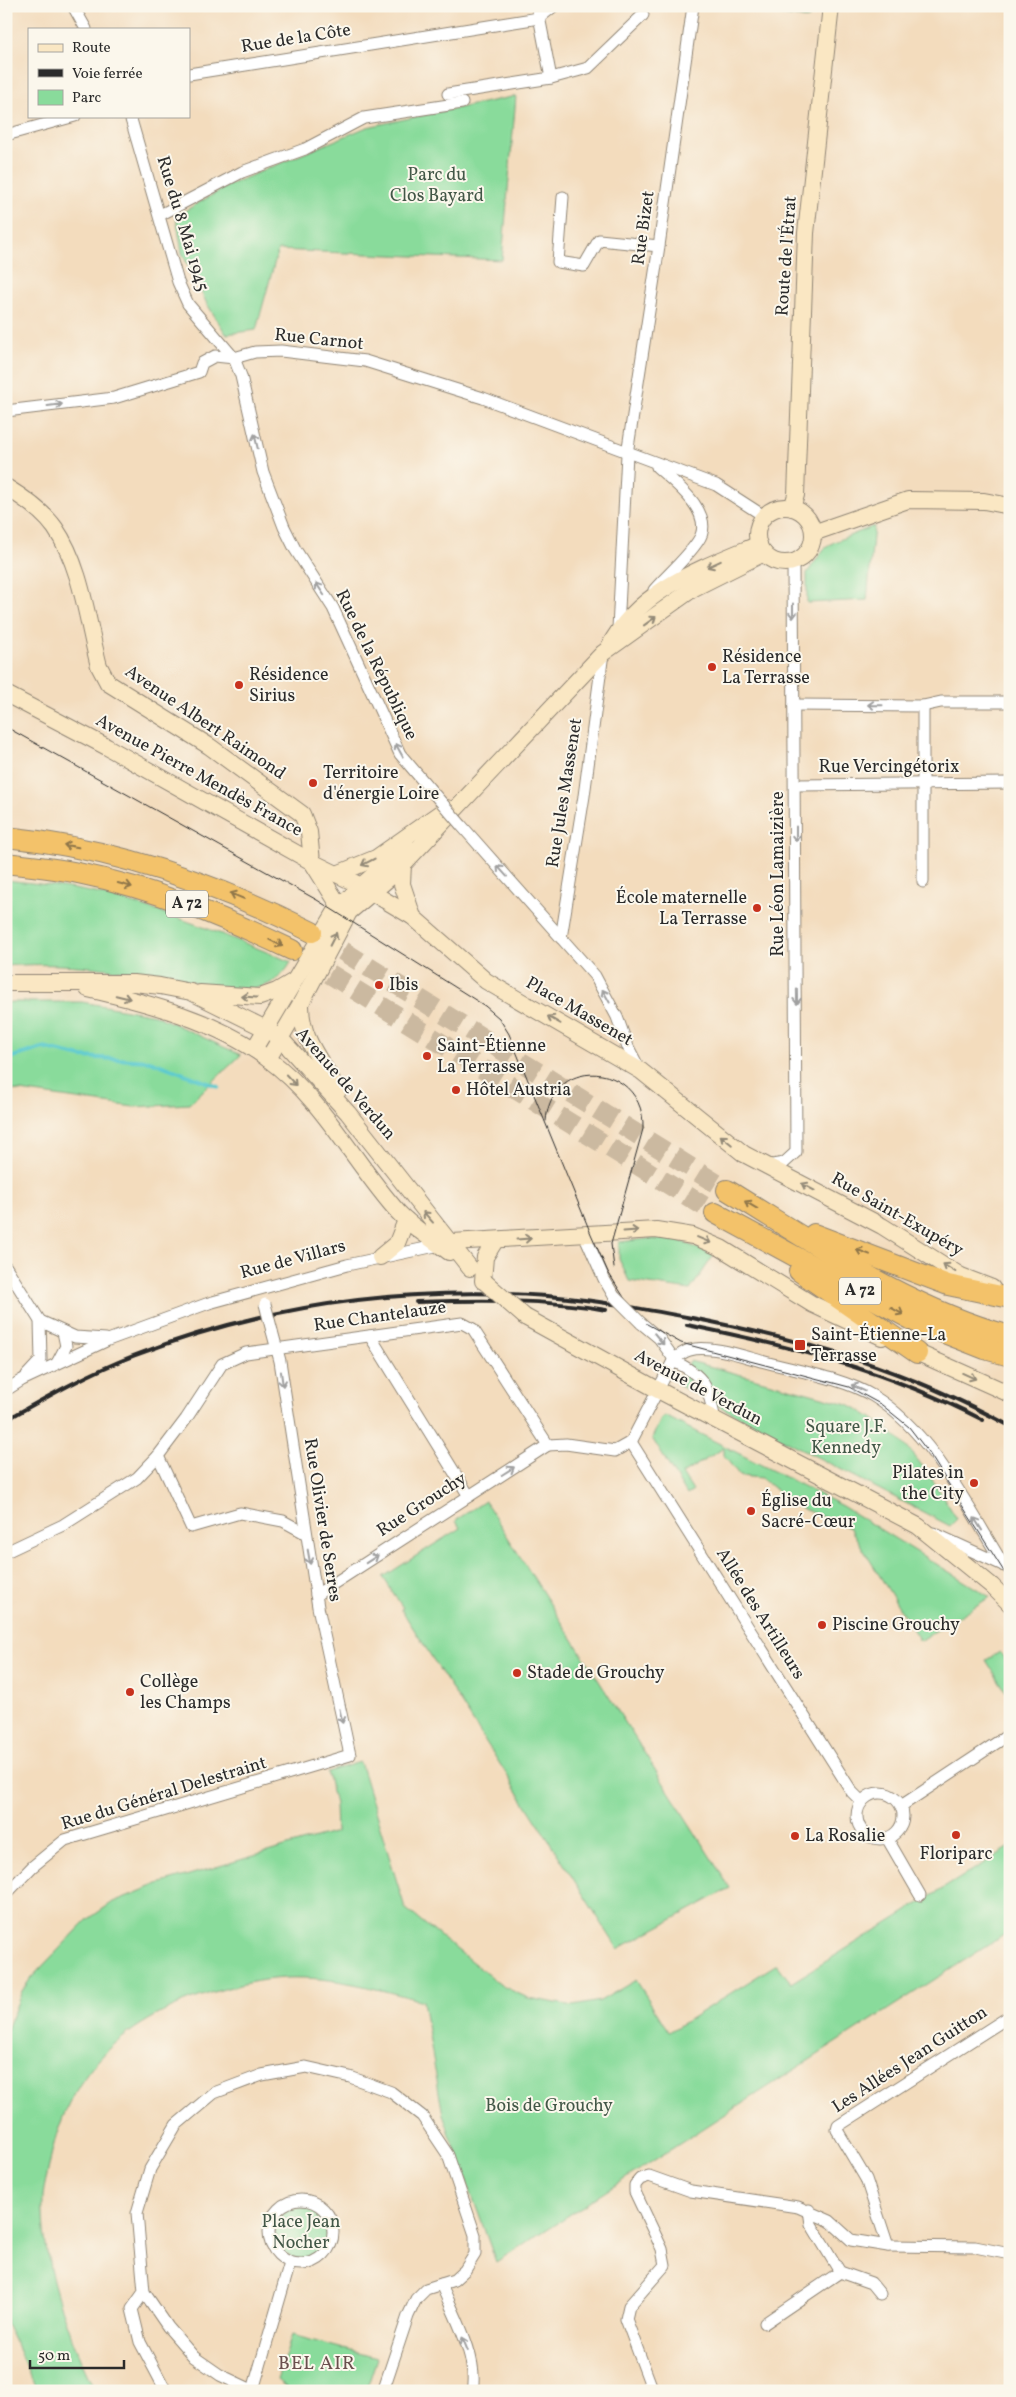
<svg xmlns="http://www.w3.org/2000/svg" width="1016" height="2397" viewBox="0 0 1016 2397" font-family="Vollkorn,serif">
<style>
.green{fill:#89db9b;stroke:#5a8363}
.forest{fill:#6ebb83;stroke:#4c7357}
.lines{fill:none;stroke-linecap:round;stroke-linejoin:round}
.stream{stroke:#5ccad0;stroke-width:4}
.highway-tunnel{stroke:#cbb9a0;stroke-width:20;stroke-dasharray:20 10;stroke-linecap:butt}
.street-casing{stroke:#8f8474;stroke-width:13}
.secondary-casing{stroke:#8f8474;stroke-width:18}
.highway-casing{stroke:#8f8474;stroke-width:22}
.street{stroke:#fff;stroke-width:11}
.secondary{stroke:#fae7c3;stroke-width:16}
.highway{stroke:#f3c26a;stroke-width:20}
.tram{stroke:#2b2b2b;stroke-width:1}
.rail{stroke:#2b2b2b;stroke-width:4}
.street-bridge-casing{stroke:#8f8474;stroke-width:13;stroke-linecap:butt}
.secondary-bridge-casing{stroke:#8f8474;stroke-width:18;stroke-linecap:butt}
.street-bridge{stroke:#fff;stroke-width:11}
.secondary-bridge{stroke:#fae7c3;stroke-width:16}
.oneway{stroke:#a0a0a0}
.oneway2{stroke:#928977}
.oneway3{stroke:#8f764a}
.poi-dot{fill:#c8321e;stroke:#fbf7ec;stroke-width:2}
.labels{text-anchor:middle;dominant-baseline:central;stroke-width:4;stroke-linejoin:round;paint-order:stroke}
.shield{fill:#fbf7ec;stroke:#696865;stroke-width:1}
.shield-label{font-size:16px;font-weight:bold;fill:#2b2b2b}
.street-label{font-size:18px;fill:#2b2b2b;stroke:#fbf7ec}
.park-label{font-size:18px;fill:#425747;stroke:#fbf7ec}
.poi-label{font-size:18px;fill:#2b2b2b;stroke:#fbf7ec;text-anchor:start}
.neighbourhood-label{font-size:19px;letter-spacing:1px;fill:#6a504f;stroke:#fbf7ec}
</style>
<rect width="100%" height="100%" fill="#fbf7ec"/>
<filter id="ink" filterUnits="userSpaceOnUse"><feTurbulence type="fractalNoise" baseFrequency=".02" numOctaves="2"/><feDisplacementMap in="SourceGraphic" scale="10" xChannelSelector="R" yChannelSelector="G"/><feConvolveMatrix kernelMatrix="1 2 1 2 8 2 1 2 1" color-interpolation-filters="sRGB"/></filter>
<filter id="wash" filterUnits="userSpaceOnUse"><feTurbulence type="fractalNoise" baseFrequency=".0096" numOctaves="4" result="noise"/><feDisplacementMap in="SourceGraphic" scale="20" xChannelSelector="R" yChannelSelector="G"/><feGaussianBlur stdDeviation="1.12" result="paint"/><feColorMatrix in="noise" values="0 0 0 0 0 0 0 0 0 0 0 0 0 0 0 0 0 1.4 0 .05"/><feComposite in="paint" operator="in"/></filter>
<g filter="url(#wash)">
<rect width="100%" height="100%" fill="#f3dcbd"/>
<g class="green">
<path d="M516 96 502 260 278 250 256 330 226 334 207 304 182 253 176 216 231 184 367 127Z"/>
<path d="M874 526 867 600 807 603V573L824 549 834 542Z"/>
<path d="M6 880C41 884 78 888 112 897 173 914 233 938 291 962 283 978 267 988 249 989 223 991 202 983 177 979 121 970 64 961 6 966Z"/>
<path d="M11 1002H82L155 1015 241 1055 189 1104 134 1107 6 1089V1003Z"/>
<path d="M654 1238 678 1240 714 1255 690 1290 629 1281 619 1259V1242Z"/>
<path d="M690 1361 848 1404C906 1434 924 1466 957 1519L950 1526 678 1385 676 1382Z"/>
<path d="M665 1416 842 1506 990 1597 920 1641 850 1528 796 1506 761 1478 740 1476 724 1456V1448L682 1474 693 1491 687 1495 652 1438 661 1419Z"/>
<path d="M485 1501 730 1888 618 1949 401 1609 403 1608 383 1577 460 1528 456 1521 459 1518Z"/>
<path d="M1000 1652 1010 1667V1698L986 1660Z"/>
<path d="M360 1762 405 1908 502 1986 528 1998 573 2006 600 2001 636 1980 669 2032 777 1964 791 1983 1010 1847V1931L496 2262 443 2115 423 2001C377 1989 333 1976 286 1978 259 1979 233 1986 208 1994 121 2022 66 2074 49 2166 47 2176 44 2186 43 2196 40 2261 67 2333 95 2391H37L6 2323V2032L22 1991 31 1978 87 1920 113 1902 158 1884 336 1832 335 1804 327 1772Z"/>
<circle cx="301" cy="2233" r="26"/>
<path d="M292 2335 377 2358 366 2391H291L277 2380Z"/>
</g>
<path class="forest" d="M722 6H808L809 19Z"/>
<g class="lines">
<path class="stream" d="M6 1059 43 1048 82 1057 150 1061 219 1087"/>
</g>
</g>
<g filter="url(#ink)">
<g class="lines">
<g class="highway-tunnel">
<path d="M317 935 727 1190"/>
<path d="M304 958 715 1213"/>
</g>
<defs>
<g id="street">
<path d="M73 6 86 29"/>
<path d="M537 6 551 78 588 68 643 15"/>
<path d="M189 74 539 18 554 6"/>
<path d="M448 94 551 78"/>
<path d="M130 116 178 282 188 304 234 358 241 376 263 472 284 527 295 549 333 608 400 754 429 788"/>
<path d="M6 135 75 116"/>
<path d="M563 197 558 262 584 266 599 240 659 246"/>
<path d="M160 215 242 172 305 149 364 118 462 103"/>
<path d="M6 411 114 398 199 372 202 363 215 356 234 358 255 352 281 351 365 361 483 398 716 485 764 516"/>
<path d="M654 590C668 574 686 559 698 541 717 514 674 482 657 467"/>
<path d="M618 629 627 454 659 246 693 6"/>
<path d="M794 705 923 706 941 702H1010"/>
<path d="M796 785 1010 783"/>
<path d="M461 825 595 976 617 1017 628 1047 640 1070"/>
<path d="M923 882V706"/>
<path d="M561 938 584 796 603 653"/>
<path d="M767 1166 784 1163 796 1152 793 562"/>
<path d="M584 1234 604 1279 614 1296"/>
<path d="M6 1267 40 1321 41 1360 27 1375"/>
<path d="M40 1321 75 1337 106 1339"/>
<path d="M641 1323 659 1338 674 1359"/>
<path d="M370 1336 469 1496"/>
<path d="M674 1359C679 1356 684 1351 690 1350 709 1344 746 1357 765 1362 798 1371 843 1378 873 1396 931 1431 969 1509 1004 1566"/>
<path d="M673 1361C705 1375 708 1387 715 1420"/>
<path d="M57 1363 66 1346 63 1332"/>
<path d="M6 1390 22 1380 108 1340 209 1303 347 1265 440 1245"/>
<path d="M631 1442 852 1792 862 1802"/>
<path d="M158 1456 191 1527 240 1513 283 1521 305 1533"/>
<path d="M933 1533 1003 1565"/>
<path d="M6 1552 63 1525 137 1478 158 1456 186 1419 222 1364 246 1353 462 1323 473 1329 548 1445 566 1444 615 1451 631 1442 674 1359"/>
<path d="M316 1595 548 1445"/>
<circle cx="880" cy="1816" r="23"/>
<path d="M901 1806 1010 1734"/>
<path d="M887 1838 920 1895"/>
<path d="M6 1894 32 1867 65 1840 350 1755 318 1607 280 1361 272 1331"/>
<circle cx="301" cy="2232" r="32"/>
<path d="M809 2210 811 2224 840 2272 871 2283 880 2294"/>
<path d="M888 2246 975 2247 1010 2254"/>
<path d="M441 2284C454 2315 479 2358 472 2391"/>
<path d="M144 2292 132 2309 140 2342 166 2391"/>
<path d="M765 2323 840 2272"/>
<path d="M253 2390 290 2263"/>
<path d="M254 2391 220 2375 194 2357 168 2327 144 2292 137 2213 150 2169 176 2125 214 2093 262 2075 306 2067 350 2077 391 2092 422 2116 448 2155 475 2235V2254L465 2270 454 2280 426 2289 416 2299 408 2316 383 2391"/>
<path d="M653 2391 626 2319 629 2306 665 2265 662 2249 635 2192V2185L640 2179 649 2176 691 2191 798 2207 830 2221 851 2240 888 2246 866 2179 837 2130 838 2126 1010 2016"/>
</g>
<g id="secondary">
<path d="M6 487C24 498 43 511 55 528 82 567 87 621 99 666L108 683 209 746 302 814 309 832 312 862 340 907"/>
<circle cx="785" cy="535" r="28"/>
<path d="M792 508 796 495 806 233 831 6"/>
<path d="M813 533 908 500 984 501 1010 506"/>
<path d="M609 647C638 590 702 568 759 544"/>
<path d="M6 694 107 747 312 862 361 886 413 917 486 981 641 1071 744 1154 882 1226 961 1276 992 1288"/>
<path d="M403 864 402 884 413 917"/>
<path d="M337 874 376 858 447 808"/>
<path d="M6 983H134L160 986 191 992 266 1029 281 1039 348 1113 470 1268"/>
<path d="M88 989C149 1003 217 1021 268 1059 323 1099 354 1163 398 1212 413 1228 432 1239 449 1252"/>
<path d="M200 993 260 997 277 991 294 981"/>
<path d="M301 1003C300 1040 322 1060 338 1091"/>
<path d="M254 1049 336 911 361 886 407 846"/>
<path d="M268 1059 301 1003 349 912 394 874 603 653 694 588 764 553"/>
<path d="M440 1245 452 1242 656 1230 693 1236 721 1248 812 1304 882 1337"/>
<path d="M380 1257 397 1243 406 1220"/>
<path d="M483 1281 485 1257 495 1241"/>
<path d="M525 1317 658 1390 918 1526 992 1586 1010 1604"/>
<path d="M907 1348 1010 1394"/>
</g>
<g id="highway">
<path d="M6 837C115 848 215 883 312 932"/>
<path d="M6 863C30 866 54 868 78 873 153 888 223 917 292 950"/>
<path d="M727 1190C817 1245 906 1308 1010 1336"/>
<path d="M715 1213 916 1322 985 1349 1010 1356"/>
<path d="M814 1234 948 1285 1010 1298"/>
<path d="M799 1271 917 1353"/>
</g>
</defs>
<use href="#street" class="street-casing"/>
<use href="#secondary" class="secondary-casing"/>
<use href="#highway" class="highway-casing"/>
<use href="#street" class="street"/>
<use href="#secondary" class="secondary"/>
<use href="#highway" class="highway"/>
<g class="tram">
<path d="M6 727 317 900 485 1006 499 1018 509 1034 591 1234 608 1272 632 1310 647 1324 681 1343 849 1387 882 1405 909 1427 929 1453 1010 1581"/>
<path d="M546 1121C551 1052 646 1063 643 1129L611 1244 614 1268"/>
</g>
<g class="rail">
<path d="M416 1302C478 1300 545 1299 606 1310"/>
<path d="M687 1325C791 1346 888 1371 983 1420"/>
<path d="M6 1420C47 1397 89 1373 133 1356 265 1305 406 1286 547 1296 596 1300 644 1309 692 1318 809 1341 905 1369 1010 1426"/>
</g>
<defs>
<g id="street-bridge">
<path d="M429 788 461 825"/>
<path d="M614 1296 641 1323"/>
<path d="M265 1304 272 1331"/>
</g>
<path id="secondary-bridge" d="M485 1282 525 1317"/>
</defs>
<use href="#street-bridge" class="street-bridge-casing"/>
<use href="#secondary-bridge" class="secondary-bridge-casing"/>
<use href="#street-bridge" class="street-bridge"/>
<use href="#secondary-bridge" class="secondary-bridge"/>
</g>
<defs><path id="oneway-shaft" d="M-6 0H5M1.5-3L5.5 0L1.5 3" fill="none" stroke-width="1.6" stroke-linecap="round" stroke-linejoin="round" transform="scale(1.25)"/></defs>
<g class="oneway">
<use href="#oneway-shaft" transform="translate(55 405) rotate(-7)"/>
<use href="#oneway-shaft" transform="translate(256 441) rotate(-103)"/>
<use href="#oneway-shaft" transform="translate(320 589) rotate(-124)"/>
<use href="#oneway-shaft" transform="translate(793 611) rotate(90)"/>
<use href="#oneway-shaft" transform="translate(875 705) rotate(-179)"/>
<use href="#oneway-shaft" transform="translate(399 750) rotate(-119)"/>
<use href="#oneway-shaft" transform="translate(796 834) rotate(90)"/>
<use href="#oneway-shaft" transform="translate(502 871) rotate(-132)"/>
<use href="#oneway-shaft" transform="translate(606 996) rotate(-119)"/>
<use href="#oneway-shaft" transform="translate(797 997) rotate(89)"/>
<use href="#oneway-shaft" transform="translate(659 1339) rotate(50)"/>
<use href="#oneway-shaft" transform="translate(282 1379) rotate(82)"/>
<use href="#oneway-shaft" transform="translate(858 1388) rotate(-155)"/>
<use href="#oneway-shaft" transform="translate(508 1471) rotate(-32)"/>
<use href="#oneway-shaft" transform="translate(978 1524) rotate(-122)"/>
<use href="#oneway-shaft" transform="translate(309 1557) rotate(80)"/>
<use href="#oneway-shaft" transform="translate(372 1559) rotate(-33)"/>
<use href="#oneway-shaft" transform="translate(341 1716) rotate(78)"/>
<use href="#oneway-shaft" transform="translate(465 2344) rotate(-112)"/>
</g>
<g class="oneway2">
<use href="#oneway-shaft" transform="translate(714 564) rotate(155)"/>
<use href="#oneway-shaft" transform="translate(650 621) rotate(-36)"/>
<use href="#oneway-shaft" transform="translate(368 862) rotate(153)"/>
<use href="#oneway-shaft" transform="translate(333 939) rotate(-63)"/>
<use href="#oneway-shaft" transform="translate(123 997) rotate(13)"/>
<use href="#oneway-shaft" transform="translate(249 997) rotate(-176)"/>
<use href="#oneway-shaft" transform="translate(554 1020) rotate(-150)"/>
<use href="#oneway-shaft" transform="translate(291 1080) rotate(47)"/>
<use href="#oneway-shaft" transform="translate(726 1140) rotate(-141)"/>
<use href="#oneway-shaft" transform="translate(808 1187) rotate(-152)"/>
<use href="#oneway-shaft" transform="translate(428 1217) rotate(-132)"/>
<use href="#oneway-shaft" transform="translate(631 1231) rotate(-4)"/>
<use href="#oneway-shaft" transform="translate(524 1239) rotate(-4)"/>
<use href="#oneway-shaft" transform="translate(704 1240) rotate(23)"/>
<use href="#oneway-shaft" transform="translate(949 1268) rotate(-148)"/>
<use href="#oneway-shaft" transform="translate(969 1376) rotate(24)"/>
</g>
<g class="oneway3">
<use href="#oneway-shaft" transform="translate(71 846) rotate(-170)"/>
<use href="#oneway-shaft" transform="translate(125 885) rotate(15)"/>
<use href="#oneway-shaft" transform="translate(237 896) rotate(-157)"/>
<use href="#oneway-shaft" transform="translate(276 943) rotate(26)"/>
<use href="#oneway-shaft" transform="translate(751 1205) rotate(-149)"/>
<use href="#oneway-shaft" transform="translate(863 1252) rotate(-159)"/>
<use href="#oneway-shaft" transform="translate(897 1311) rotate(29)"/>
</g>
</g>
<g class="poi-dot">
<circle cx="712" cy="667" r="5"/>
<circle cx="239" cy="685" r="5"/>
<circle cx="313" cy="783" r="5"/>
<circle cx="757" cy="908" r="5"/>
<circle cx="379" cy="985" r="5"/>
<circle cx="427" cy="1056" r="5"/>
<circle cx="456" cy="1090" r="5"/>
<rect x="794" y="1339" width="12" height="12" rx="2.5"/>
<circle cx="974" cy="1483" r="5"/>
<circle cx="751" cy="1511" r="5"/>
<circle cx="822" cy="1625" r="5"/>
<circle cx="517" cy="1673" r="5"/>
<circle cx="130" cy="1692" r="5"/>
<circle cx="956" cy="1835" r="5"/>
<circle cx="795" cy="1836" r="5"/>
</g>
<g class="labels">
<g class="shield">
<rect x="166" y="890.5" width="42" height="27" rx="4"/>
<rect x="839" y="1277.5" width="42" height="27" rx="4"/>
</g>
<g class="shield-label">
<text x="187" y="904">A 72</text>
<text x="860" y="1291">A 72</text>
</g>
<g class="street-label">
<text transform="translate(296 39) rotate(-9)">Rue de la Côte</text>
<text transform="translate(182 224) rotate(73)">Rue du 8 Mai 1945</text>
<text transform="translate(644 228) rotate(-82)">Rue Bizet</text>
<text transform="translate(787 256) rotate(-86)">Route de l'Étrat</text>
<text transform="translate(319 340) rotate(6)">Rue Carnot</text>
<text transform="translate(376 665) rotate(64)">Rue de la République</text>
<text transform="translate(205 723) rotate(34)">Avenue Albert Raimond</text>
<text x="889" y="767">Rue Vercingétorix</text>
<text transform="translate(199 776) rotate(29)">Avenue Pierre Mendès France</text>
<text transform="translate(565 793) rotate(-81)">Rue Jules Massenet</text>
<text transform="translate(778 874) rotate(-90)">Rue Léon Lamaizière</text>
<text transform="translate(579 1012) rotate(30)">Place Massenet</text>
<text transform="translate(345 1084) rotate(49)">Avenue de Verdun</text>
<text transform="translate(897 1215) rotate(30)">Rue Saint-Exupéry</text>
<text transform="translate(293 1260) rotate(-15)">Rue de Villars</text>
<text transform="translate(380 1317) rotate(-8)">Rue Chantelauze</text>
<text transform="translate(698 1388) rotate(28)">Avenue de Verdun</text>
<text transform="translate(422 1505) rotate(-33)">Rue Grouchy</text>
<text transform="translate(322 1520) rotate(81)">Rue Olivier de Serres</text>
<text transform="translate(760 1614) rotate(58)">Allée des Artilleurs</text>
<text transform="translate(164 1794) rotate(-17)">Rue du Général Delestraint</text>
<text transform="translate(910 2060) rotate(-33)">Les Allées Jean Guitton</text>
</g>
<g class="park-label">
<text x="437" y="175">Parc du<tspan x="437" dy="21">Clos Bayard</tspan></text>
<text x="846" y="1427">Square J.F.<tspan x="846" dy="21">Kennedy</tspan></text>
<text x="549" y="2106">Bois de Grouchy</text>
<text x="301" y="2222">Place Jean<tspan x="301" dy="21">Nocher</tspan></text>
</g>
<g class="poi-label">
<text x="722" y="657">Résidence<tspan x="722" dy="21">La Terrasse</tspan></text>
<text x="249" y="675">Résidence<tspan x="249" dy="21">Sirius</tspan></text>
<text x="323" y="773">Territoire<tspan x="323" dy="21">d'énergie Loire</tspan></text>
<text x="747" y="898" text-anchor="end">École maternelle<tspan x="747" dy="21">La Terrasse</tspan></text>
<text x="389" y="985">Ibis</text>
<text x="437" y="1046">Saint-Étienne<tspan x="437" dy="21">La Terrasse</tspan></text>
<text x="466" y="1090">Hôtel Austria</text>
<text x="811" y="1335">Saint-Étienne-La<tspan x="811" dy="21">Terrasse</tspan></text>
<text x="964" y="1473" text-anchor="end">Pilates in<tspan x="964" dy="21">the City</tspan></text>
<text x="761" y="1501">Église du<tspan x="761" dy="21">Sacré-Cœur</tspan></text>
<text x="832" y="1625">Piscine Grouchy</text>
<text x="527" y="1673">Stade de Grouchy</text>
<text x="140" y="1682">Collège<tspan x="140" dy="21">les Champs</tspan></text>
<text x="805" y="1836">La Rosalie</text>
<text x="956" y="1854" text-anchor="middle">Floriparc</text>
</g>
<g class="neighbourhood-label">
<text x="317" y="2364">BEL AIR</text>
</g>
</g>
<rect width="1016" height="2397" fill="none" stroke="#fbf7ec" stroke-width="25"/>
<rect x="28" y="28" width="162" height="90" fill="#fbf7ec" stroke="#a8a59f"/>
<rect x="38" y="44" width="25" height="8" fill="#fae7c3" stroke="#a8a59f"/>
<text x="72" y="52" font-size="15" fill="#2b2b2b">Route</text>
<rect x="38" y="69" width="25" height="8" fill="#2b2b2b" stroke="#a8a59f"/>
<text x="72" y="78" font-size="15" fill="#2b2b2b">Voie ferrée</text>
<rect x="38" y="90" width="25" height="15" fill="#89db9b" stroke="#a8a59f"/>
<text x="72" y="102" font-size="15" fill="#2b2b2b">Parc</text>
<path d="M30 2360v8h94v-8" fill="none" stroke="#2b2b2b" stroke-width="2.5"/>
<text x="38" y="2360" font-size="15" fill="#2b2b2b" stroke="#fbf7ec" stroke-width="4" paint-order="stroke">50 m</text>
</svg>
